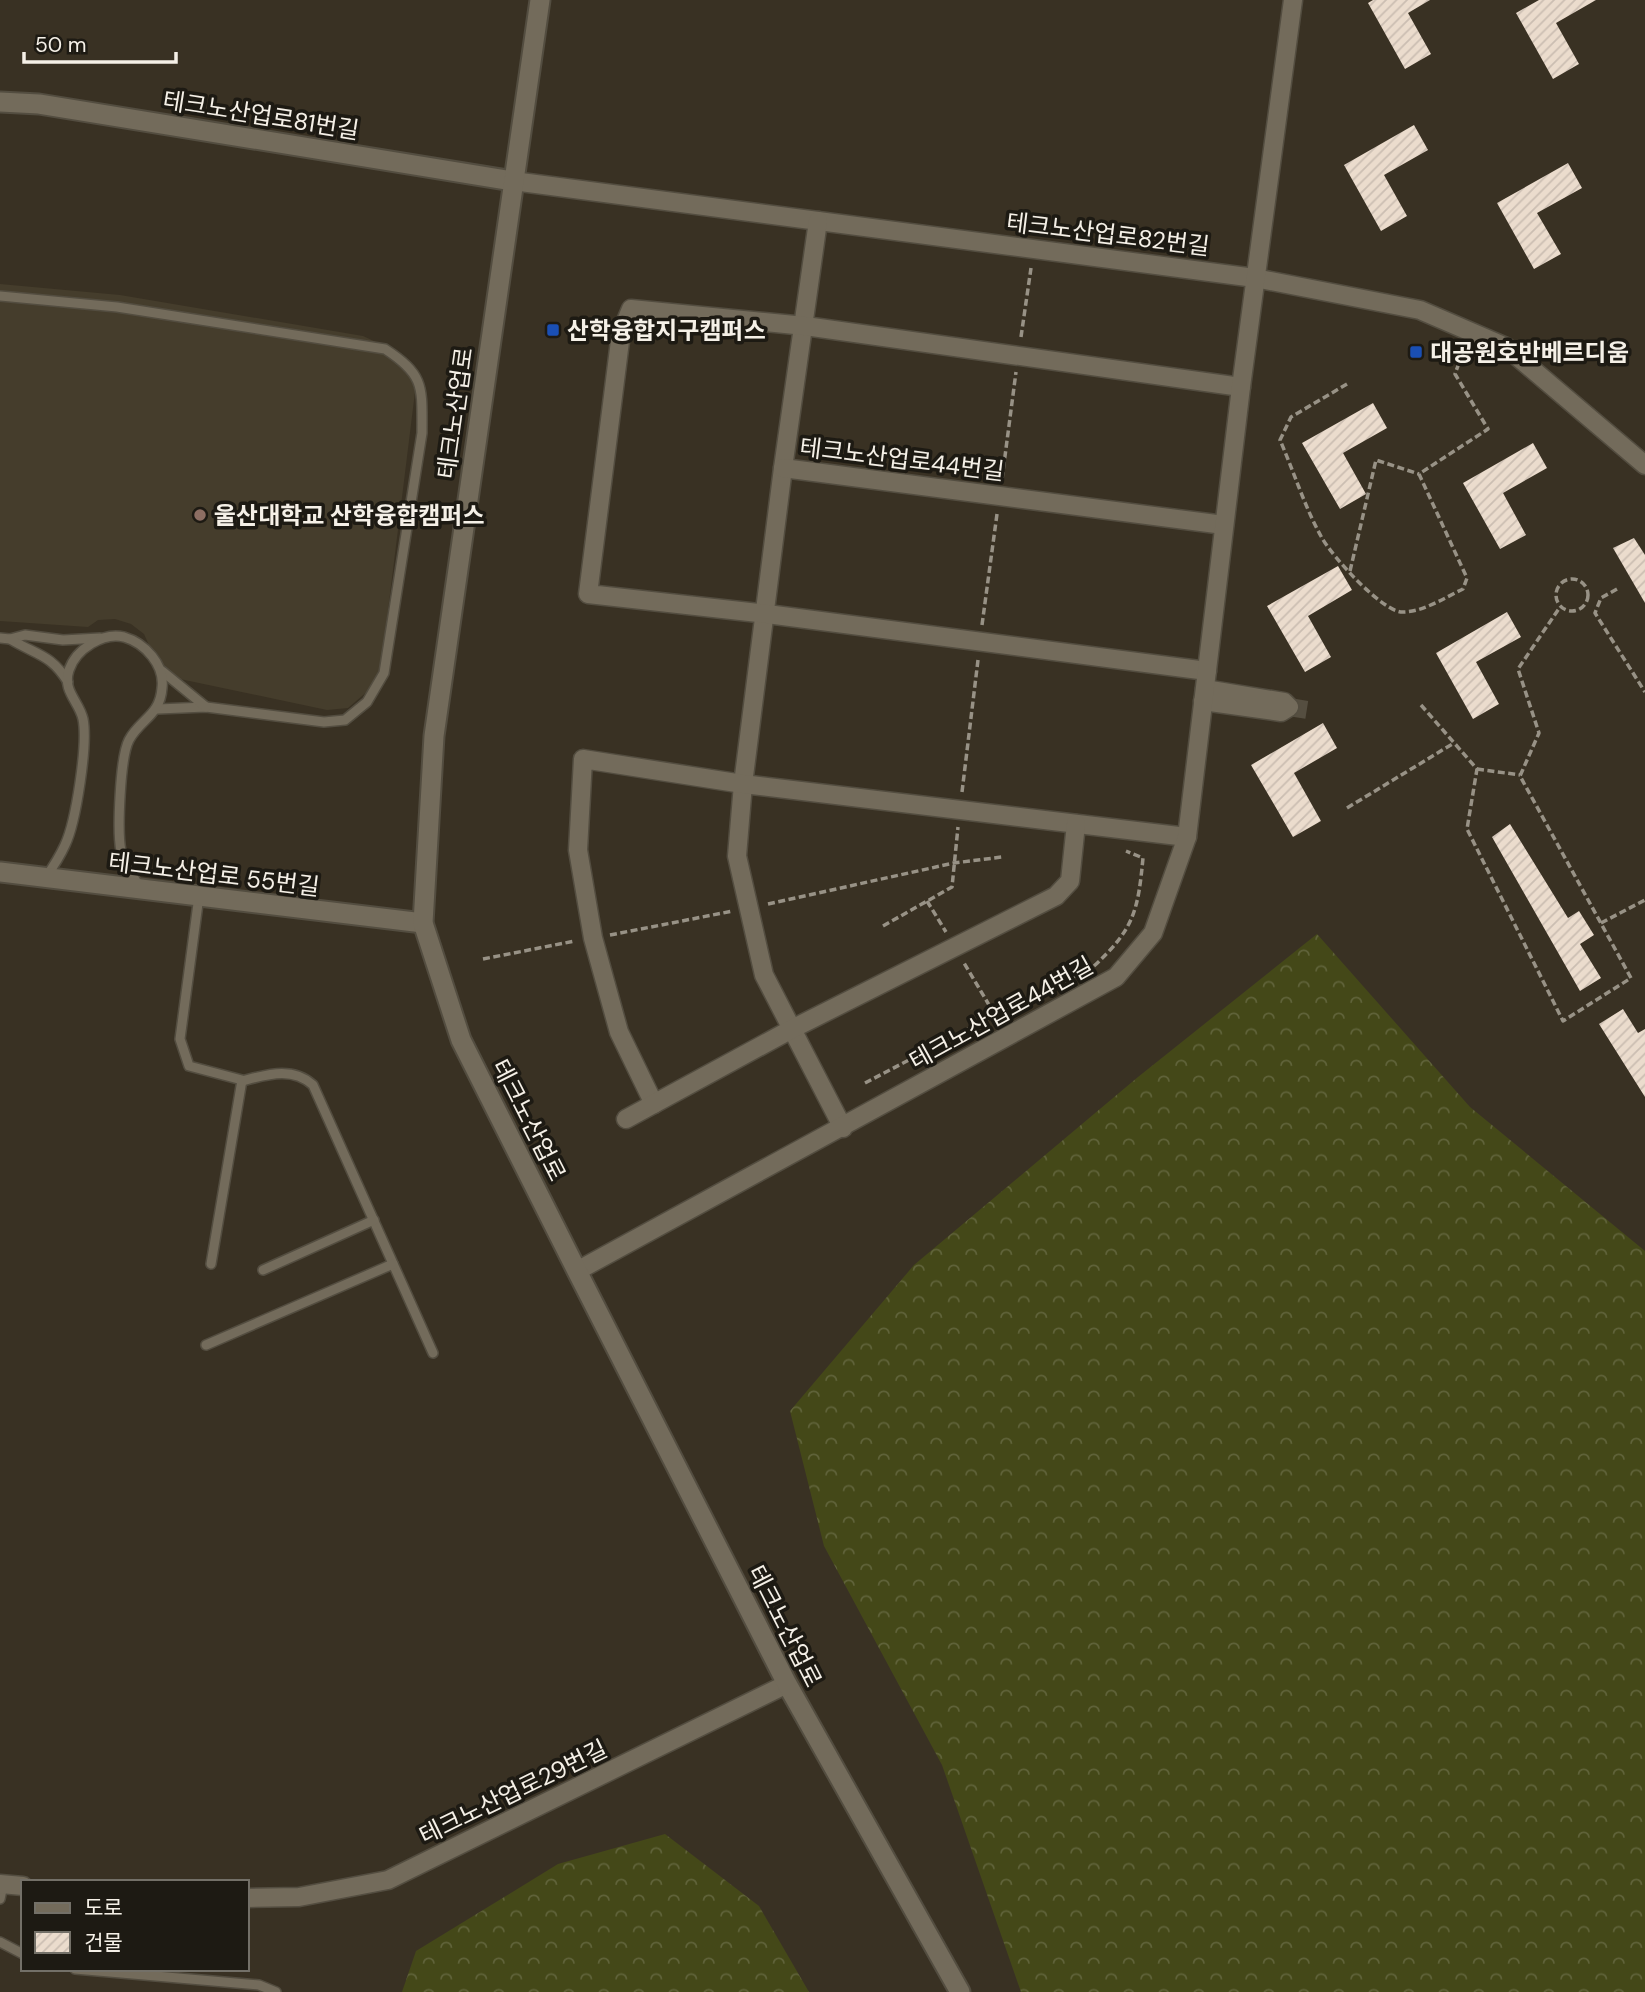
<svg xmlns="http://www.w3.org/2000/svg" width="1645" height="1992" viewBox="0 0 1645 1992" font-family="'DM Sans','Noto Sans KR',sans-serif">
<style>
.education{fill:#453d2c}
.forest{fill:url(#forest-crowns)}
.building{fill:url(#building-hatch)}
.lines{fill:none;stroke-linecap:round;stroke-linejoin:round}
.minor-tunnel{stroke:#554e40;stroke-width:18;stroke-dasharray:18 9;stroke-linecap:butt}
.service-casing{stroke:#534d40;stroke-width:12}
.minor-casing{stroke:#534d40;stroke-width:21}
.tertiary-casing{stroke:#534d40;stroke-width:23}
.secondary-casing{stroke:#534d40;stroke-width:23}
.path{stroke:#989286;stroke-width:3.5;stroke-dasharray:7 3.5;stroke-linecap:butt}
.service{stroke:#736b5b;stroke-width:9}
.minor{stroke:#736b5b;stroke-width:18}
.tertiary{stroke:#736b5b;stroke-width:19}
.secondary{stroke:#736b5b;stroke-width:19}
.transit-dot{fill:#1a4fb4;stroke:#1d1a13;stroke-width:2.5}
.education-dot{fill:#8d6e63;stroke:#1d1a13;stroke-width:2.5}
.labels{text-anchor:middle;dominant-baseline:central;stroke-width:7;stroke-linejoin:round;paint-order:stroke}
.street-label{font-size:24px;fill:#f5f0e7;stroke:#1d1a13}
.poi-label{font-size:24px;font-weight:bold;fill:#f5f0e7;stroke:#1d1a13;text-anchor:start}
</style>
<defs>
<pattern id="forest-crowns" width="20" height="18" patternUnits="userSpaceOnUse" patternTransform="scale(1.75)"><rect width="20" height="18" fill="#444818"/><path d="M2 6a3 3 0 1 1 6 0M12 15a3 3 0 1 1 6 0" fill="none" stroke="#60633a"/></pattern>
<pattern id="building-hatch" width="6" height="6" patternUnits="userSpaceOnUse" patternTransform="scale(1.75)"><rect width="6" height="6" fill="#ebdccd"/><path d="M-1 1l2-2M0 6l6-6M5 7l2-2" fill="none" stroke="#cbbeb2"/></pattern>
</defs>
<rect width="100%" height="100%" fill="#393123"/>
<path class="education" d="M0 284 120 295 363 336 389 348 410 373 415 392 381 667 369 690 348 708 327 710 180 679 156 661 144 634 131 624 115 619 98 620 88 627 0 621Z"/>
<g class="forest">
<path d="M1317 934 1470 1107 1645 1251V1992H1021L942 1765 824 1546 790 1411 914 1265 1138 1077Z"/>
<path d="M665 1834 759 1906 809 1992H402L416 1951 558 1864Z"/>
</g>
<g class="building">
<path d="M1373 0H1430L1408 13 1431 54 1405 69 1368 3Z"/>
<path d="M1539 0H1596L1556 23 1579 64 1553 79 1516 13Z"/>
<path d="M1414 125 1428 150 1384 175 1407 216 1381 231 1344 165Z"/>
<path d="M1568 163 1582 188 1537 213 1561 254 1534 269 1497 203Z"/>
<path d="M1373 403 1387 428 1343 453 1366 494 1340 509 1302 443Z"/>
<path d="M1533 443 1547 468 1503 493 1526 535 1500 549 1463 483Z"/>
<path d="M1634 538 1645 555V603L1613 548Z"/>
<path d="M1338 566 1352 590 1308 616 1331 657 1305 672 1267 606Z"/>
<path d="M1507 612 1521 637 1476 662 1499 704 1473 719 1436 653Z"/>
<path d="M1323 723 1337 748 1294 773 1321 821 1293 837 1251 765Z"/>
<path d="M1510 824 1568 918 1579 911 1594 935 1580 944 1601 978 1580 991 1492 837Z"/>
<path d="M1623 1009 1638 1033 1645 1029V1097L1599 1024Z"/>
</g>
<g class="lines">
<path class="minor-tunnel" d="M1289 707 1308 710"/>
<defs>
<g id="service">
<path d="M0 296 117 307 385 349C425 375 422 387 422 433L384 673 367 702 345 720 324 722 206 707 158 709"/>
<path d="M0 638 10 639 25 635 63 640 100 638"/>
<path d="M10 639C36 655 51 654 68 682"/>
<path d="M162 671 206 707"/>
<path d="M46 877C53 867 60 856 65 845 76 822 88 744 83 719 79 701 62 691 69 670 76 649 103 632 124 637 145 643 165 665 162 688 160 716 140 719 129 740 120 757 117 832 121 851 124 864 134 878 141 889"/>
<path d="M199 896 180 1039 189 1066 242 1080 211 1264"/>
<path d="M242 1081C266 1075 292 1066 313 1085L433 1353"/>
<path d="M263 1270 374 1220"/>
<path d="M206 1345 393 1264"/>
<path d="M0 1899 3 1885"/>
<path d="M0 1942 23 1954"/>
<path d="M75 1969 259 1985 276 1992"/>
</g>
<g id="minor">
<path d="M513 181 1255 278 1420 310 1506 347 1645 465"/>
<path d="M818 221 783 468 743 784 737 856 764 975 843 1128"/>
<path d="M783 468 1224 525"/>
<path d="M1207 671 767 614 588 594 621 333 631 309 805 326 1241 387"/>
<path d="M1203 701 1281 712 1289 707 1284 702 1205 689"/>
<path d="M654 1104 619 1032 593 938 578 850 583 759 743 784 1187 837"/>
<path d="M626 1119 790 1030 1056 896 1070 881 1076 824"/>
<path d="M577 1271 1116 977 1153 933 1187 837 1241 387 1293 0"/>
<path d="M0 1884 23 1886"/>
<path d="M247 1898 299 1897 388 1880 787 1684"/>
</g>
<g id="tertiary">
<path d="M0 102 39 104 513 181"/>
<path d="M0 872 423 923"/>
</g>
<path id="secondary" d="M540 0 434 736 423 923 461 1040 577 1271 787 1684 960 1992"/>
</defs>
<use href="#service" class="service-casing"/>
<use href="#minor" class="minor-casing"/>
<use href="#tertiary" class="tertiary-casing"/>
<use href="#secondary" class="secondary-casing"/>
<g class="path">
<path d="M1021 337 1031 268"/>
<path d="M1347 384 1291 417 1280 440C1294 472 1305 508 1322 538 1332 556 1383 613 1403 612 1423 612 1446 597 1463 589L1467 578 1419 474 1488 429 1455 374 1464 349"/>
<path d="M1002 479 1016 372"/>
<path d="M1350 571 1376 460 1419 474"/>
<circle cx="1572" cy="595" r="16"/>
<path d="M1617 589 1601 598 1595 613 1645 692"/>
<path d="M982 625 997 514"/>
<path d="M1421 705 1477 769 1467 829 1563 1021 1631 978 1520 776 1539 733 1518 669 1560 607"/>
<path d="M1477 769 1520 775"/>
<path d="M962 792 978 660"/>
<path d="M1347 808 1454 743"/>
<path d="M927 901 946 932"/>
<path d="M768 904 954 863 1002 857"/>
<path d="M1601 923 1645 900"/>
<path d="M883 926 952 887 958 827"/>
<path d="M610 935 733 911"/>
<path d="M483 959 575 941"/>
<path d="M1094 966C1134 929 1138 911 1143 858L1126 851"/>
<path d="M995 1015 1075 976"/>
<path d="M865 1083 995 1015 964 963"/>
</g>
<use href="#service" class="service"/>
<use href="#minor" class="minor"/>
<use href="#tertiary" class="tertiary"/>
<use href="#secondary" class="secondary"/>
</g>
<g class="transit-dot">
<rect x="546" y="323" width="14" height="14" rx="3.5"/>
<rect x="1409" y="345" width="14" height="14" rx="3.5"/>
</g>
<circle class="education-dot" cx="200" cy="515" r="7"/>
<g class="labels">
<g class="street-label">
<text transform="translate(261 115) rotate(9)">테크노산업로81번길</text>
<text transform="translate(1108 234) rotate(7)">테크노산업로82번길</text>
<text transform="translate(455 413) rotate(-82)">테크노산업로</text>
<text transform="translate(902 459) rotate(7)">테크노산업로44번길</text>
<text transform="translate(214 874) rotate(7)">테크노산업로 55번길</text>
<text transform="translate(1001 1013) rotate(-29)">테크노산업로44번길</text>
<text transform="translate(529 1120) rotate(63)">테크노산업로</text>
<text transform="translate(785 1626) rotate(63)">테크노산업로</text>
<text transform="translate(513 1792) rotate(-26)">테크노산업로29번길</text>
</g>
<g class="poi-label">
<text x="567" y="330">산학융합지구캠퍼스</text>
<text x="1430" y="352">대공원호반베르디움</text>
<text x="214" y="515">울산대학교 산학융합캠퍼스</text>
</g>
</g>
<rect x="21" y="1880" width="228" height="91" fill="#1d1a13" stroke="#737068" stroke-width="2"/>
<rect x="35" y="1903" width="35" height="10" fill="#736b5b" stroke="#737068" stroke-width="2"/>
<text x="84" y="1915" font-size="21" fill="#f5f0e7">도로</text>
<rect x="35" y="1932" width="35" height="21" fill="url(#building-hatch)" stroke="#737068" stroke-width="2"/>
<text x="84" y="1950" font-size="21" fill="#f5f0e7">건물</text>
<path d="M24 52v10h152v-10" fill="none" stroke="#f5f0e7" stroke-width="3.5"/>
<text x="35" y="52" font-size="21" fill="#f5f0e7" stroke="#1d1a13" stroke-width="5" paint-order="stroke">50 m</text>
</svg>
